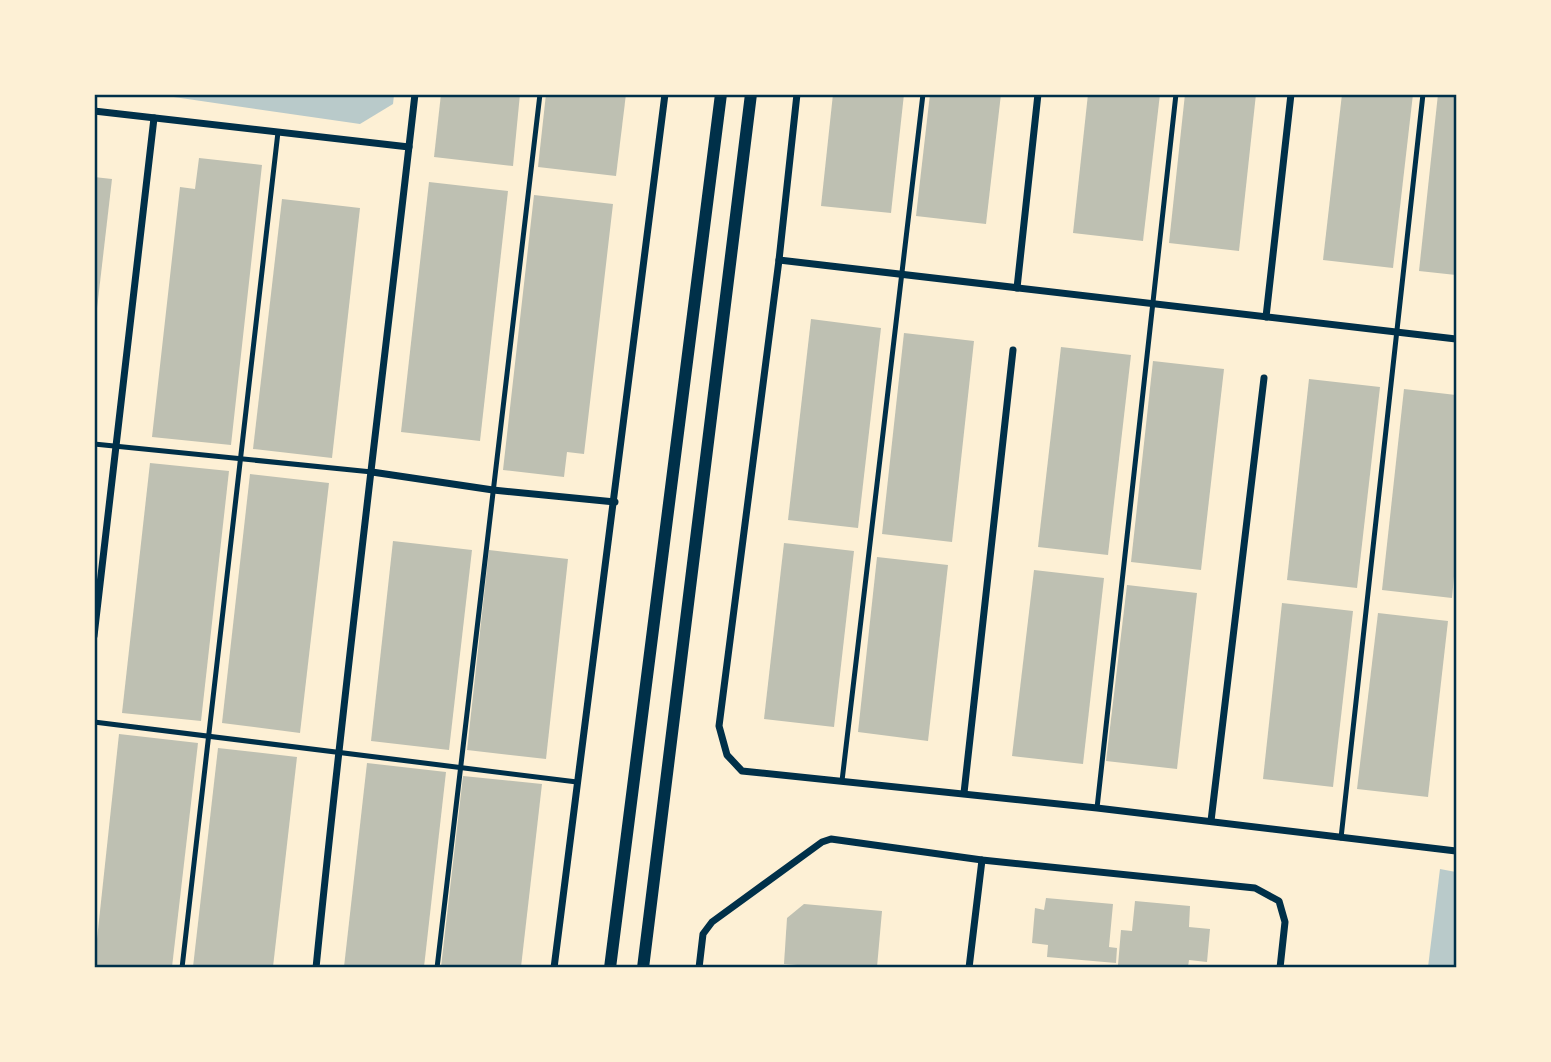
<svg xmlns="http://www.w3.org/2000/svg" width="1551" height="1062" viewBox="0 0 1551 1062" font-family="'Titillium Web',sans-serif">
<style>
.green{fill:#b9caca}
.building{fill:#bec0b2}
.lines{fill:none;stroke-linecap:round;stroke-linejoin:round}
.service{stroke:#003049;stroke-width:5}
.minor{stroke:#003049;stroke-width:7}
.tertiary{stroke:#003049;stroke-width:12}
.neatline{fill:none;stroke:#003049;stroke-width:2.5}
</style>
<rect width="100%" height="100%" fill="#fdf0d5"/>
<g class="green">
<path d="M160 95H394L393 104 360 124Z"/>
<path d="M1440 869 1456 872V967H1428Z"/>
</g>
<g class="building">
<path d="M441 94H520L513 166 434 157Z"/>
<path d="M546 94H626L616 176 538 167Z"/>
<path d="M833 94H904L891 213 821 206Z"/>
<path d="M930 94H1001L986 224 916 216Z"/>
<path d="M1088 94H1160L1143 241 1073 233Z"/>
<path d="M1185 94H1256L1239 251 1169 243Z"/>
<path d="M1342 94H1413L1393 268 1323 260Z"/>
<path d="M1438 94H1456V275L1419 271Z"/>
<path d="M199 158 262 165 231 445 152 437 180 187 195 189Z"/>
<path d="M94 177 112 179 96 317H94Z"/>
<path d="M429 182 508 191 480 441 401 432Z"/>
<path d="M534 195 613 204 584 454 567 452 564 477 503 470Z"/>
<path d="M282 199 360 208 332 458 253 449Z"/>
<path d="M811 319 881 328 858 528 788 520Z"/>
<path d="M904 333 974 341 952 542 882 534Z"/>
<path d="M1061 347 1131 355 1108 555 1038 547Z"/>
<path d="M1153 361 1224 369 1201 570 1131 562Z"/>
<path d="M1309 379 1380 387 1357 588 1287 580Z"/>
<path d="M1404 389 1456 395V554L1452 598 1382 590Z"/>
<path d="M150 463 229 471 201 721 122 713Z"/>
<path d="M250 474 329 483 300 733 222 723Z"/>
<path d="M393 541 472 550 449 750 371 741Z"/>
<path d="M784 543 854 551 834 727 764 719Z"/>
<path d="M489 550 568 559 546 759 467 750Z"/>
<path d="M877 557 948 565 928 741 858 732Z"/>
<path d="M1034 570 1104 578 1083 764 1012 756Z"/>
<path d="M1127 585 1197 593 1177 769 1106 761Z"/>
<path d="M1282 603 1353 611 1333 787 1263 779Z"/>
<path d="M1378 613 1448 621 1428 797 1357 789Z"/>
<path d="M119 734 198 743 172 967H94Z"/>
<path d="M218 748 297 757 273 967H193Z"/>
<path d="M367 763 446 772 424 967H344Z"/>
<path d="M463 776 542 784 521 967H441Z"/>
<path d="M1046 898 1113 904 1109 947 1117 948 1116 963 1047 957 1048 945 1032 943 1035 908 1044 910Z"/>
<path d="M1135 901 1190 906 1189 927 1210 929 1207 962 1189 960 1188 967 1118 965 1121 930 1132 931Z"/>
<path d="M804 904 882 911 877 967H824L784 964 787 918Z"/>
</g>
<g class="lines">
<g class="service">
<path d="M94 444 372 472"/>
<path d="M94 722 577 782"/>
<path d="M842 781 923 94"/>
<path d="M1097 808 1176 94"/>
<path d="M1341 838 1423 94"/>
<path d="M182 968 278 132"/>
<path d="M437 968 540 94"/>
</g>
<g class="minor">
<path d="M797 94 779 260 719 726 727 755 742 771 1097 808 1456 851"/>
<path d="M94 111 409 147"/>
<path d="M779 260 1456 339"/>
<path d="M1017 288 1038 94"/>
<path d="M1266 317 1291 94"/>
<path d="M372 472 493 490 615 502"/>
<path d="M94 636 154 118"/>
<path d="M964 793 1013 350"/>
<path d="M1211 821 1264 378"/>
<path d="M316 968C345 676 382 385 415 94"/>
<path d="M554 968 665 94"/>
<path d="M699 968 703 934 712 922 822 842 831 839 982 860 1255 888 1279 901 1285 922 1280 968"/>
<path d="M969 968 982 860"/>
</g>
<g class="tertiary">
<path d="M610 968 721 94"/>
<path d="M643 968 751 94"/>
</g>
</g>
<rect width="1551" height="1062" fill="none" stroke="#fdf0d5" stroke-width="192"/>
<rect x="96" y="96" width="1359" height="870" class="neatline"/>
</svg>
